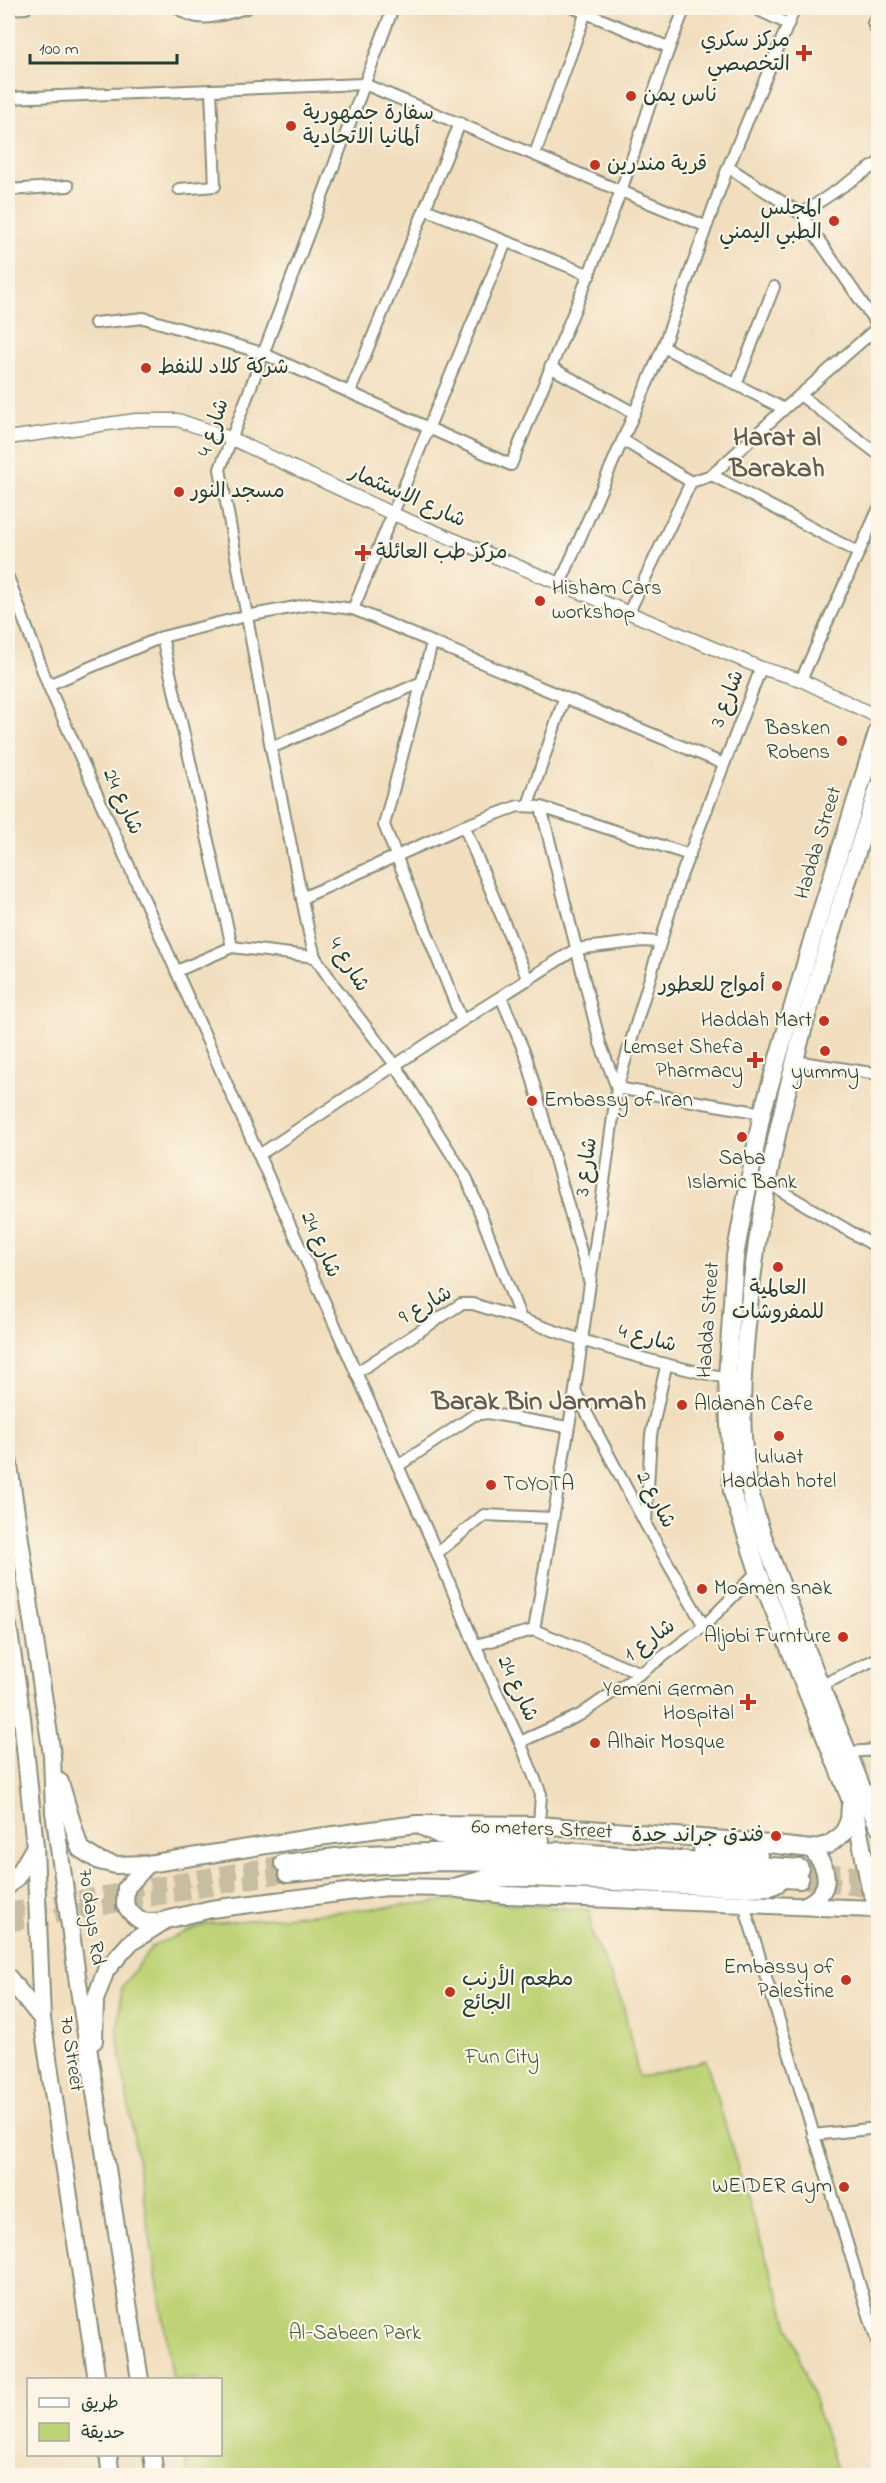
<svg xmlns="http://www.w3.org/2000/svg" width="886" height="2483" viewBox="0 0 886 2483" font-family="'Indie Flower','Playpen Sans Arabic',sans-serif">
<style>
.green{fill:#bed376;stroke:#6e8855;stroke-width:1.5}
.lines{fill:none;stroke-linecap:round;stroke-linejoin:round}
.trunk-tunnel{stroke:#c7bea2;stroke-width:16;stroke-dasharray:16 8;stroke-linecap:butt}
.minor-casing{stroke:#888e79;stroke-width:14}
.tertiary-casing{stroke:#888e79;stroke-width:15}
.primary-casing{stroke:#888e79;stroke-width:20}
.trunk-casing{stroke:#888e79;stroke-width:20}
.minor{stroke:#fff;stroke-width:10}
.tertiary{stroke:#fff;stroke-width:12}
.primary{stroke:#fff;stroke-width:16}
.trunk{stroke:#fff;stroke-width:16}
.poi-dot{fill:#c8321e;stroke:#fcf5e5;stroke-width:2}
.labels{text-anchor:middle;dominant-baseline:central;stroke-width:4.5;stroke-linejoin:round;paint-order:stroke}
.poi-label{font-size:21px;fill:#1f3d34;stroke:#fcf5e5;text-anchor:start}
.street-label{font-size:21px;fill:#1f3d34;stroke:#fcf5e5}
.park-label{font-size:21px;fill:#3f5b41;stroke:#fcf5e5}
.district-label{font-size:27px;font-weight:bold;fill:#625b50;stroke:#fcf5e5}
</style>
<rect width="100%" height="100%" fill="#fcf5e5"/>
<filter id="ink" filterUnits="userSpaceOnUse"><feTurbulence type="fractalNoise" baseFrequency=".0167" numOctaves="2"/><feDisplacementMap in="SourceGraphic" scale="12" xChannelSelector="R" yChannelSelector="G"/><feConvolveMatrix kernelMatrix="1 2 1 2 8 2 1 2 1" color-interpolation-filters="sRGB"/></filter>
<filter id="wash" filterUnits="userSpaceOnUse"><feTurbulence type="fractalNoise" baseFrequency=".008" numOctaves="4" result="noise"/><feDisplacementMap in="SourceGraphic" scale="24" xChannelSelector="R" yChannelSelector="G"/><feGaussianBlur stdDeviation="1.35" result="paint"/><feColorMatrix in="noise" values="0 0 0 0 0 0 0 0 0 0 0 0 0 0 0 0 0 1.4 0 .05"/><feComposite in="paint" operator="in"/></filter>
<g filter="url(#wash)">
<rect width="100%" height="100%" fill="#f1debe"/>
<path class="green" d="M458 1900 590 1910 591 1931 623 2004 639 2078 706 2060 751 2212 839 2475H188L185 2455 220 2454V2380L173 2379 117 2035 122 1987 153 1945 207 1924Z"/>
</g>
<g filter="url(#ink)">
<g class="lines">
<g class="trunk-tunnel">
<path d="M800 1868 878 1877"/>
<path d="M800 1880 878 1891"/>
<path d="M8 1911 283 1863"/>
<path d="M8 1924 287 1874"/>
</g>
<defs>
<g id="minor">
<path d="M178 8C199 26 223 14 247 8"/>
<path d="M393 8 220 469 271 748 309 933 315 957 334 985 396 1066 467 1179 521 1319C589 1344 656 1364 727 1378"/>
<path d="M574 8 668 47"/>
<path d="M754 8 788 24"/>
<path d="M8 9 26 8"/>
<path d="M878 13 873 23 878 34"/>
<path d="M8 98 364 84 705 226"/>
<path d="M535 154 586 12"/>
<path d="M728 167 801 214 878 326"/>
<path d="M179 189 215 186 211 90"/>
<path d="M8 190 68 186"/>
<path d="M425 209 590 275"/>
<path d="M801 214 878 163"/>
<path d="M95 323 144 318 262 353 511 465C547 374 587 285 620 193 643 131 659 68 685 8"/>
<path d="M663 347 784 409"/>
<path d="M550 367 634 413"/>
<path d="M736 385 774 287"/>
<path d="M350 392 460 123"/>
<path d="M800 395 878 454"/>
<path d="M623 440 691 482"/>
<path d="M712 475 859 553"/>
<path d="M8 577 48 685 437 1553 475 1645 520 1742 541 1794 539 1825"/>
<path d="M560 584 663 347 728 167 795 8"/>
<path d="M353 609 506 242"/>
<path d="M629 612 691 482 712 475 784 409 878 327"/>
<path d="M162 637 232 947"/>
<path d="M432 643 384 825 462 1021"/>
<path d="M801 680 878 510"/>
<path d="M48 685 162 637 246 616 312 604 353 609 724 764"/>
<path d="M271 748 422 682"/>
<path d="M528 805 564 699"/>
<path d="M541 807 600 1043 617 1088 762 1113"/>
<path d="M464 826 528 980"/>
<path d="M302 898 464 826 518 806 541 807 690 855"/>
<path d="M177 971 232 947 315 957"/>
<path d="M501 997 526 1056 589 1280"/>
<path d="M795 1061 878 1074"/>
<path d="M259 1155 462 1021 576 949 643 941 659 942"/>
<path d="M768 1183 878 1248"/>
<path d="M356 1373 461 1304H473L521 1319"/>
<path d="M575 1391 646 1525 704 1626"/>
<path d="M398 1466 474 1415 487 1413 567 1427"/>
<path d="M646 1521 651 1435 666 1366"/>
<path d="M437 1553 484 1515 553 1518"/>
<path d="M534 1630 575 1391 617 1088 678 884 761 668"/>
<path d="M534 1630 641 1673"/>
<path d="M475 1645 534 1630"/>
<path d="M820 1686 878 1658"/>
<path d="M520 1742 580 1715 641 1673 704 1626 758 1571"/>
<path d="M848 1752 878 1750"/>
<path d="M744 1905 878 2345"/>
<path d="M813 2135 878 2128"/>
</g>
<path id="tertiary" d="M8 438 136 420H178L230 438 393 514 761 668 801 680 878 717"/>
<g id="primary">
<path d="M878 730 813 937 762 1113 735 1256 727 1378 732 1492 758 1571 855 1811 870 1888 878 1907"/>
<path d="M878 788C823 954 769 1122 750 1297 743 1360 737 1423 749 1486 758 1532 779 1576 795 1619 812 1664 829 1707 847 1750 858 1776 866 1801 878 1826"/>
<path d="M8 1459 52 1755 54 1812 78 1983 140 2380"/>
<path d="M8 1626 22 1717 35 1847 42 2019 97 2380"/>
<path d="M60 1782 80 1849 99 1861 116 1865 148 1864 311 1838 417 1824 539 1825 751 1842 811 1849 828 1845 843 1834 849 1820 850 1805"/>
<path d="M148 1864 126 1888 125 1905C137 1922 142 1924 163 1921"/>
<path d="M8 1886 17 1877 34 1848"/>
<path d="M803 1906C833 1893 831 1870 811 1849"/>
<path d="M8 1977 42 2019"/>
<path d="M94 2041 95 2000 106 1970 130 1943 166 1920 211 1909 387 1887 450 1888 506 1895 874 1909 878 1912"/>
<path d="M108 2454 111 2476"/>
<path d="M152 2454 155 2476"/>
</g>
<g id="trunk">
<path d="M417 1824 439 1835 453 1837 541 1840"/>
<path d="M702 1849 759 1855"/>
<path d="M283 1863 363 1854 500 1850 564 1851 800 1868"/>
<path d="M287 1874 368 1866 442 1862 565 1864 800 1880"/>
<path d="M450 1888 488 1878H528L748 1888 770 1887 777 1884"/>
</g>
</defs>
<use href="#minor" class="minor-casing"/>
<use href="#tertiary" class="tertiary-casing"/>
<use href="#primary" class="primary-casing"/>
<use href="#trunk" class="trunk-casing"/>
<use href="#minor" class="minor"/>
<use href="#tertiary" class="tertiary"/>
<use href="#primary" class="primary"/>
<use href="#trunk" class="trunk"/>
</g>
</g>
<g class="poi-dot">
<path d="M801 44h6v6h6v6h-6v6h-6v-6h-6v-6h6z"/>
<circle cx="631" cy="96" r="6"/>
<circle cx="291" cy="126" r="6"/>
<circle cx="595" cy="165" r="6"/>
<circle cx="834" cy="221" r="6"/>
<circle cx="146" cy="368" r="6"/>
<circle cx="179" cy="492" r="6"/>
<path d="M360 544h6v6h6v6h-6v6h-6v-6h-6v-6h6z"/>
<circle cx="540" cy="601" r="6"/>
<circle cx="842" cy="741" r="6"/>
<circle cx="777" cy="986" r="6"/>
<circle cx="824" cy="1021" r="6"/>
<circle cx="825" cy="1051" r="6"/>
<path d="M752 1051h6v6h6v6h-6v6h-6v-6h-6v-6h6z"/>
<circle cx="532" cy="1101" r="6"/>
<circle cx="742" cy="1137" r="6"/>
<circle cx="778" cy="1267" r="6"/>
<circle cx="682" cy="1405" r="6"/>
<circle cx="779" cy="1436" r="6"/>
<circle cx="491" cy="1485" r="6"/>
<circle cx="702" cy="1589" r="6"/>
<circle cx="843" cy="1637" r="6"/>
<path d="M745 1693h6v6h6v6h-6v6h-6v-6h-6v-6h6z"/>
<circle cx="595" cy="1743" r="6"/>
<circle cx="776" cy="1836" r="6"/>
<circle cx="846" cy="1980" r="6"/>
<circle cx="450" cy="1992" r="6"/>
<circle cx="844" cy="2187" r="6"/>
</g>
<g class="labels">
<g class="poi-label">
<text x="790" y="41" text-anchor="end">مركز سكري<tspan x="790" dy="24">التخصصي</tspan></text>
<text x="643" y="96">ناس يمن</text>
<text x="303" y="114">سفارة جمهورية<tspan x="303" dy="24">ألمانيا الاتحادية</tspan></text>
<text x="607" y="165">قرية مندرين</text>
<text x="822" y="209" text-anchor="end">المجلس<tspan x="822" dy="24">الطبي اليمني</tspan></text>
<text x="158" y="368">شركة كلاد للنفط</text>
<text x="191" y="492">مسجد النور</text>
<text x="376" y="553">مركز طب العائلة</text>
<text x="552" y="589">Hisham Cars<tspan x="552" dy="24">workshop</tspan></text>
<text x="830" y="729" text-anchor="end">Basken<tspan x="830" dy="24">Robens</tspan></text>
<text x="765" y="986" text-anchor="end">أمواج للعطور</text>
<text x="812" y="1021" text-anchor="end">Haddah Mart</text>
<text x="743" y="1048" text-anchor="end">Lemset Shefa<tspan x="743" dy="24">Pharmacy</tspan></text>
<text x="825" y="1073" text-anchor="middle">yummy</text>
<text x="544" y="1101">Embassy of Iran</text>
<text x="742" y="1159" text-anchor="middle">Saba<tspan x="742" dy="24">Islamic Bank</tspan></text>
<text x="778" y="1289" text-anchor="middle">العالمية<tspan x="778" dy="24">للمفروشات</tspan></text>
<text x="694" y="1405">Aldanah Cafe</text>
<text x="779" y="1458" text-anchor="middle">luluat<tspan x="779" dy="24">Haddah hotel</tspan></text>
<text x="503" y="1485">TOYOTA</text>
<text x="714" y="1589">Moamen snak</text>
<text x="831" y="1637" text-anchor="end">Aljobi Furnture</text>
<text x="734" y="1690" text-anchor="end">Yemeni German<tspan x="734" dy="24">Hospital</tspan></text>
<text x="607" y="1743">Alhair Mosque</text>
<text x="764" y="1836" text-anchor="end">فندق جراند حدة</text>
<text x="834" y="1968" text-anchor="end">Embassy of<tspan x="834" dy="24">Palestine</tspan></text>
<text x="462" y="1980">مطعم الأرنب<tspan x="462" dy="24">الجائع</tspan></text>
<text x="832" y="2187" text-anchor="end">WEIDER Gym</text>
</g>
<g class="street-label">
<text transform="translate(214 428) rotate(-72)">شارع 4</text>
<text transform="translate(407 497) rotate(24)">شارع الاستثمار</text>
<text transform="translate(728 699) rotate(-69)">شارع 3</text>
<text transform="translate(122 802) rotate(66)">شارع 24</text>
<text transform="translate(819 843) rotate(-73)">Hadda Street</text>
<text transform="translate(348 965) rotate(59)">شارع 4</text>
<text transform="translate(587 1167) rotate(-82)">شارع 3</text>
<text transform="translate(320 1245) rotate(66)">شارع 24</text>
<text transform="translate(426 1306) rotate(-30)">شارع 9</text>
<text transform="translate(709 1320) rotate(-86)">Hadda Street</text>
<text transform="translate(647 1339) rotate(15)">شارع 4</text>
<text transform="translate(655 1500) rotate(62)">شارع 2</text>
<text transform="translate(650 1641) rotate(-36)">شارع 1</text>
<text transform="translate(517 1689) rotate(65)">شارع 24</text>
<text transform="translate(542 1830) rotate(2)">60 meters Street</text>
<text transform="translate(91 1917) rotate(82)">70 days Rd</text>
<text transform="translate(71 2054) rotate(82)">70 Street</text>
</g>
<g class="park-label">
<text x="502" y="2058">Fun City</text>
<text x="355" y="2334">Al-Sabeen Park</text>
</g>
<g class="district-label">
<text x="777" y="438">Harat al<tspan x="777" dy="31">Barakah</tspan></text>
<text x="539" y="1402">Barak Bin Jammah</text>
</g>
</g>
<rect width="886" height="2483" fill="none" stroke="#fcf5e5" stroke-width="30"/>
<rect x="27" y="2378" width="195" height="78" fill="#fcf5e5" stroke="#a4ab9e" stroke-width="1.5"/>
<rect x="39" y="2398" width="30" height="9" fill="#ffffff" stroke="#a4ab9e" stroke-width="1.5"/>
<text x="81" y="2408" font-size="18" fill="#1f3d34">طريق</text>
<rect x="39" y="2423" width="30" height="18" fill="#bed376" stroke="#a4ab9e" stroke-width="1.5"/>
<text x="81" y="2438" font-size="18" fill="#1f3d34">حديقة</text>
<path d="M30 54v9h147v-9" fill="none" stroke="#1f3d34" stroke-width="3"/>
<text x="39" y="54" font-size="18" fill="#1f3d34" stroke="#fcf5e5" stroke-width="4.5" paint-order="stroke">100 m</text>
</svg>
